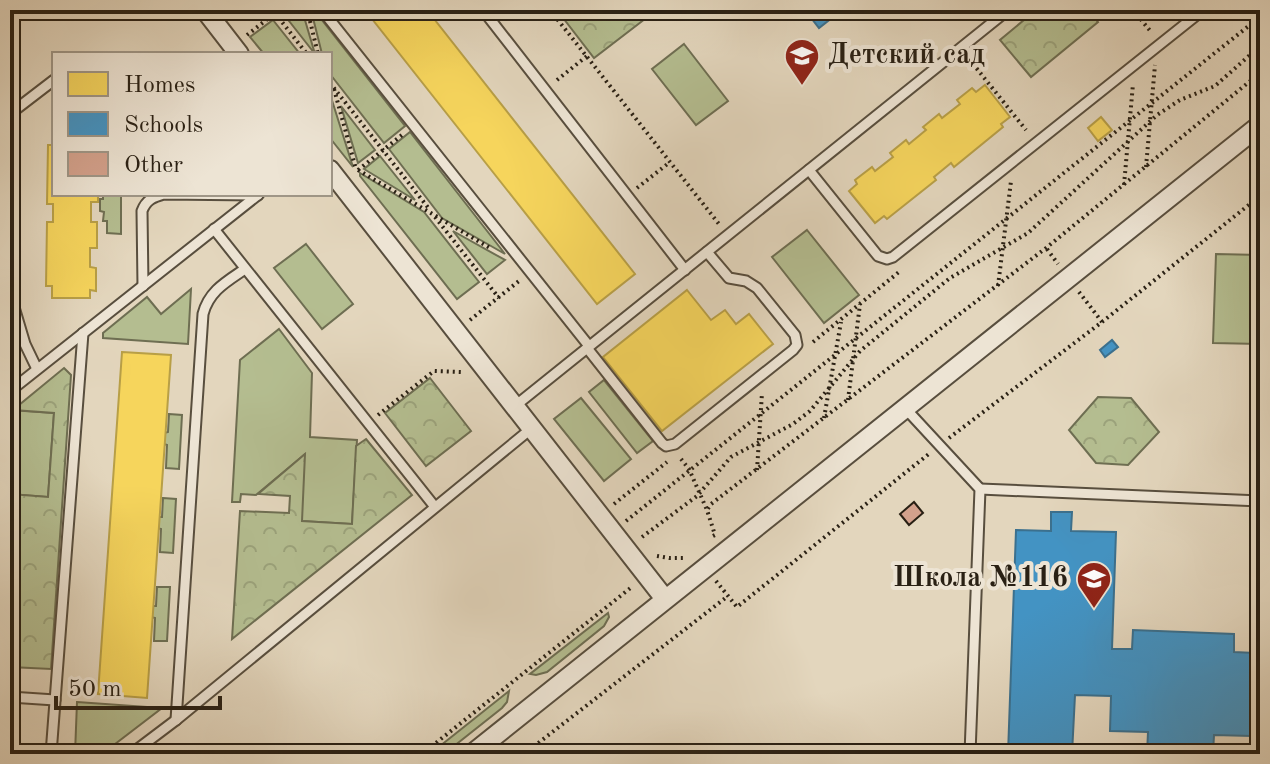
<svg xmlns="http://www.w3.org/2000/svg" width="1270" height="764" viewBox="0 0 1270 764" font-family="'Old Standard TT',serif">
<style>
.grass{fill:#b4bd90;stroke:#6e6e52;stroke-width:2}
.park{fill:url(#park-crowns);stroke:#6e6e52;stroke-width:2}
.homes{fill:#f6d55c;stroke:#b89f46;stroke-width:2}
.schools{fill:#4393c3;stroke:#3b708e;stroke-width:2}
.building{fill:#d3a18c;stroke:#292014;stroke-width:2}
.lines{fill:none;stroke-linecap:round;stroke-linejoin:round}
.lane-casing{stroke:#584e3e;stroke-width:13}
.street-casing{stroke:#584e3e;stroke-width:22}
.path{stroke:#292014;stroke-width:4;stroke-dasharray:2 4;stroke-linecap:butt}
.lane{stroke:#ede4d4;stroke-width:9}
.street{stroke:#ede4d4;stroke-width:18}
.labels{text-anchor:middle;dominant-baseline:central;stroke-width:8;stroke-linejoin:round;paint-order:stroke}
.poi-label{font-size:28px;font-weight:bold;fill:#292014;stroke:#ede4d4;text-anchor:start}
</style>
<defs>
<pattern id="park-crowns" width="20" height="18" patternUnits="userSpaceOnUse" patternTransform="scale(2)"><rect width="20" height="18" fill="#b4bd90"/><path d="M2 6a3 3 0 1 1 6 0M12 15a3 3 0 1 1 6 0" fill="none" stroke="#9ba27b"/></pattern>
</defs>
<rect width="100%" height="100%" fill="#e3d6bd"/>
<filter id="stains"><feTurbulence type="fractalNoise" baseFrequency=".0025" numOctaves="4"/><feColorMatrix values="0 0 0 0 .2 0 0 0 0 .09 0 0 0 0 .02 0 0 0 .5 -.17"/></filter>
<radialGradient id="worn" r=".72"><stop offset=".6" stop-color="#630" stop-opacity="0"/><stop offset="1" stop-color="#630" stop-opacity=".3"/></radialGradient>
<g class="grass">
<path d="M285 10H302L315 54 282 12Z"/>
<path d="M311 10H314L405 126 384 143 330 74V54H322Z"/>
<path d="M273 20 300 54H264L250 37Z"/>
<path d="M684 44 728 101 696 125 652 69Z"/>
<path d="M330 94 353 167 330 138Z"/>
<path d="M341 106 375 150 358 163Z"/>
<path d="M410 132 505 254 442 218 389 149Z"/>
<path d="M380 156 415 200 364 169Z"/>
<path d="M360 173 424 212 479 282 457 299 360 176Z"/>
<path d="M103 194H121V234L107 233V221H103L104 212 100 211V199H103Z"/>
<path d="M807 230 859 295 824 323 772 257Z"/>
<path d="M453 231 505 260 487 274Z"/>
<path d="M306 244 353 304 322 329 274 268Z"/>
<path d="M1216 254 1260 255V344L1213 343Z"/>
<path d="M191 289 188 344 103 338V333L147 297 161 314Z"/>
<path d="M279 329 312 373 310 437 357 440 352 524 301 521 304 455 256 495 241 494 240 502H232L240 360Z"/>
<path d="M604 380 653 441 637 453 589 392Z"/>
<path d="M581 398 631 459 604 481 554 419Z"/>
<path d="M10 410 54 413 48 497 10 494Z"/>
<path d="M169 414 182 415 179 469 166 468 167 445 164 444V433L168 432Z"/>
<path d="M163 498 176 499 173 553 160 552 161 529 157 528 158 517H162Z"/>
<path d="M157 587H170L167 641H154L155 618 151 617 152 606H156Z"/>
<path d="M608 613 609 617 604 626 547 672 536 675 530 674Z"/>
<path d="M509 691 507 702 502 708 444 754H430Z"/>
<path d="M77 702 162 708 102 754H75Z"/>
</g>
<g class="park">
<path d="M557 10H653L654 12 594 58Z"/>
<path d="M1036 10H1088L1098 22 1031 77 1000 40Z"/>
<path d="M64 368 71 375 51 669 10 667V494L48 497 54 413 13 410Z"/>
<path d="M430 378 471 431 426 466 385 413Z"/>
<path d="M1098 397 1131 398 1159 432 1128 465 1096 463 1069 430Z"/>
<path d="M366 439 412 495 232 639 240 511 289 513 290 496 258 494 305 454 302 521 352 524 356 446Z"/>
</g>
<g class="homes">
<path d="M365 10H427L635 274 597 304Z"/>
<path d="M985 85 1010 117 1001 124 1003 127 954 167 951 163 934 177 936 180 887 219 884 216 875 223 849 191 857 184 855 180 872 167 875 171 893 157 890 153 906 140 909 144 926 130 923 127 939 114 942 118 960 104 957 100 972 88 976 92Z"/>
<path d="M1101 117 1112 130 1098 141 1088 128Z"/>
<path d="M54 131V194H98V202H91V222H97V248H90V267L96 268V291L90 290V298H52V286H46L47 222H53V204H47L48 145H54Z"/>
<path d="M687 290 711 320 725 310 736 324 749 314 773 344 662 431 603 357Z"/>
<path d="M122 352 171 355 147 698 98 694Z"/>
</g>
<g class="schools">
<path d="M805 10H842L819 28Z"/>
<path d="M1112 340 1118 347 1105 357 1100 350Z"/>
<path d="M1051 512H1072L1071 531 1116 532 1112 649H1132L1133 630 1234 634V652L1255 653 1260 537V701H1252L1251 736 1214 735 1213 754H1147L1148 732 1110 731 1111 696 1075 695 1072 754H1008L1016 530 1051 531Z"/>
</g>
<path class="building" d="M914 502 923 513 909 525 900 514Z"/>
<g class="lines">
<defs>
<g id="lane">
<path d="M322 10 589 346"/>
<path d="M483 10 685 270"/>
<path d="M809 170 878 256 887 259 893 257 1203 10"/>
<path d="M214 229 435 507"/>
<path d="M143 286 142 211C146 200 153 197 164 194L258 195"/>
<path d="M587 348 662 443 666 446 675 444 793 350 797 345 795 335 757 288 746 281 729 278 707 252"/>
<path d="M37 369 25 344 14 307 11 113 54 80"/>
<path d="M10 391 259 194"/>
<path d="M515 406 1008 10"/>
<path d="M905 408 980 489 970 754"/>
<path d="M980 489 1260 501"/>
<path d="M10 697 55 700"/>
<path d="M176 720 203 314C209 291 226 282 245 269"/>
<path d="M51 754 83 333"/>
<path d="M131 754 176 720 532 428"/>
</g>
<g id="street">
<path d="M205 10 239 54"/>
<path d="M330 170 665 599"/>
<path d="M472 754 1260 125"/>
</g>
</defs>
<use href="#lane" class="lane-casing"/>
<use href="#street" class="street-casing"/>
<g class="path">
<path d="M550 10 719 224"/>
<path d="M1133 10 1152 33"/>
<path d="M275 13 307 54"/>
<path d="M310 21 318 54"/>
<path d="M247 35 279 10"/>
<path d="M969 59 1026 130"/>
<path d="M557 80 587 56"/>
<path d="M330 83 430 210"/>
<path d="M334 89 356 169"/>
<path d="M1146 167 1155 65"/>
<path d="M358 170 490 248"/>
<path d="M358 170 402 135"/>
<path d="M1124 185 1133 84"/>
<path d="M637 188 670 162"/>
<path d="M435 217 499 298"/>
<path d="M1047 249 1058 264"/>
<path d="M998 286 1011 181"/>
<path d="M1079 292 1102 322"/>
<path d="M470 320 519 281"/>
<path d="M813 342 899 272"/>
<path d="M848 400 860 304"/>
<path d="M378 415 434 371 462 372"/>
<path d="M824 418 841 322"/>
<path d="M949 438 1102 322 1260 196"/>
<path d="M681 459 689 469 707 510"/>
<path d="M757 470 762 393"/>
<path d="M614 504 667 462"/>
<path d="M626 521 1260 17"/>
<path d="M713 536 715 535 707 510 711 504 1046 248 1260 73"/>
<path d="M642 537 697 496 731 457 793 424 810 411 860 351 950 278 1028 233 1157 115 1180 100 1215 86 1260 46"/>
<path d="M657 556 669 558H684"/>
<path d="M716 581 737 607 930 453"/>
<path d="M422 754 633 586"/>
<path d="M524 754 728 596"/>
</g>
<use href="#lane" class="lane"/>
<use href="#street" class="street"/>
</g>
<defs>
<symbol id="school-pin" viewBox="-11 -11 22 30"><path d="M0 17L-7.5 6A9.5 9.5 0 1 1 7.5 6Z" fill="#8f2418" stroke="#ede4d4"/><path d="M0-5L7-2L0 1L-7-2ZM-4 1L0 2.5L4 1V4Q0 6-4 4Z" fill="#fff"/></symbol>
</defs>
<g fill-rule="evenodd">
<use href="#school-pin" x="782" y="36" width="40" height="54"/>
<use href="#school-pin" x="1074" y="559" width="40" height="54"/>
</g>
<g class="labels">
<g class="poi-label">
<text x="828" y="56">Детский сад</text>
<text x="1068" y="579" text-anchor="end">Школа №116</text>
</g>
</g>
<rect width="1270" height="764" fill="none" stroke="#e3d6bd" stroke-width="40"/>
<rect x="12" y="12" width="1246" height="740" fill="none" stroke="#292014" stroke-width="4"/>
<rect x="20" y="20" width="1230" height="724" fill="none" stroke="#292014" stroke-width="2"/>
<rect x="52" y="52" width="280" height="144" fill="#ede4d4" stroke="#9f9687" stroke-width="2"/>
<rect x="68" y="72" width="40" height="24" fill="#f6d55c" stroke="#9f9687" stroke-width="2"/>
<text x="124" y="92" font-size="24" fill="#292014">Homes</text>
<rect x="68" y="112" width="40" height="24" fill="#4393c3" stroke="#9f9687" stroke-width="2"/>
<text x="124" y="132" font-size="24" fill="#292014">Schools</text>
<rect x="68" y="152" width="40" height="24" fill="#d3a18c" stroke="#9f9687" stroke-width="2"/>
<text x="124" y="172" font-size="24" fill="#292014">Other</text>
<path d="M56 696v12h164v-12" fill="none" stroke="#292014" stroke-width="4"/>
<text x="68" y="696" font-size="24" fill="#292014" stroke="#ede4d4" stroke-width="6" paint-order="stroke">50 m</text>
<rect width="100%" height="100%" filter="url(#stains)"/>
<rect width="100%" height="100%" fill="url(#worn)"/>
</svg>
